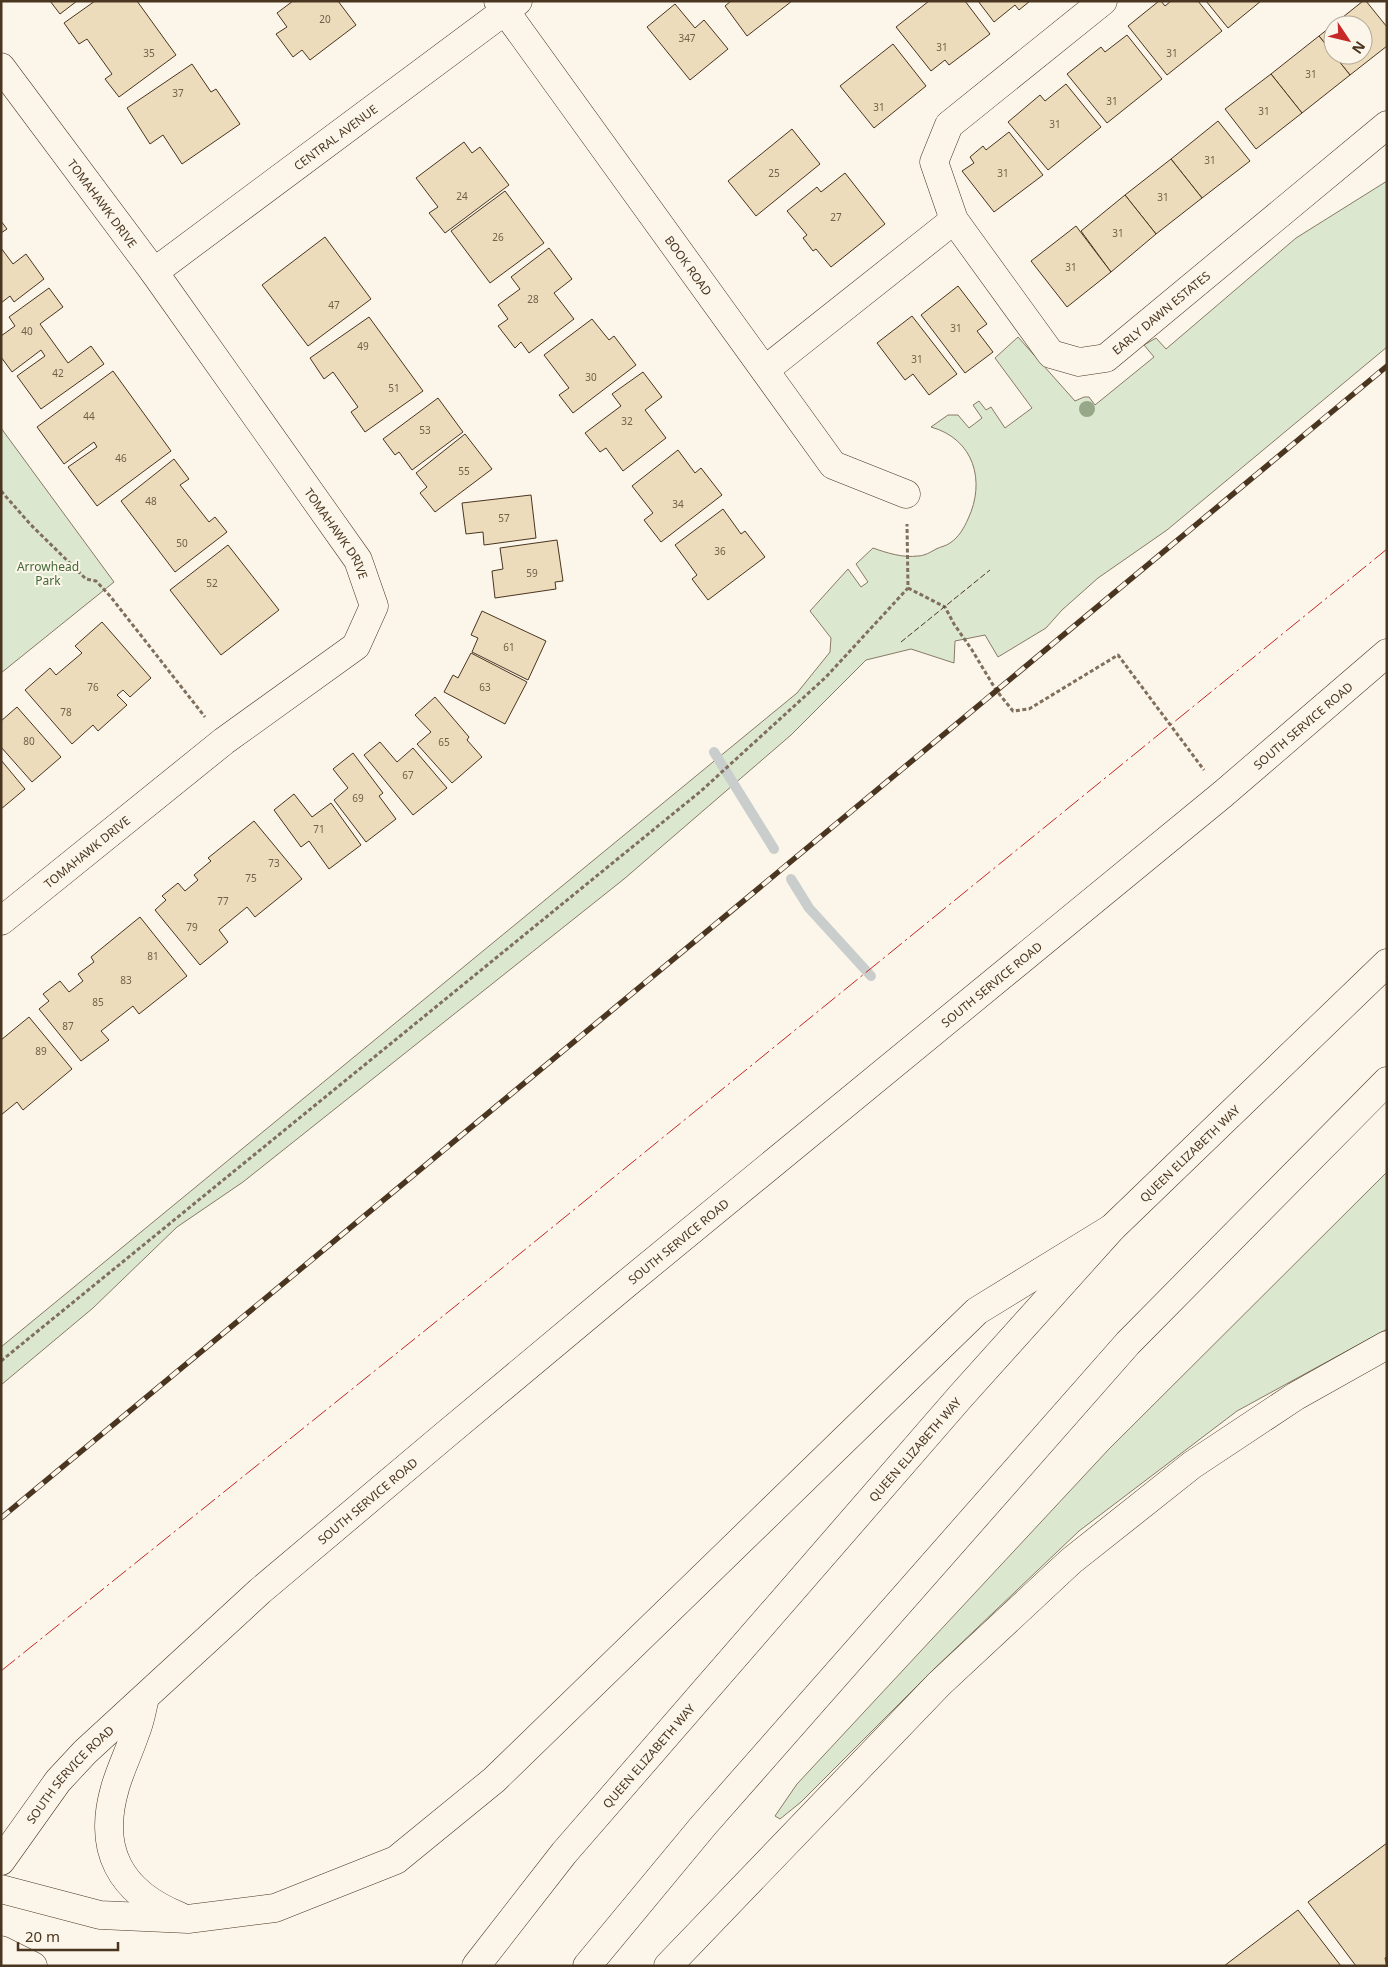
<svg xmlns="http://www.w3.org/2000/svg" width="1388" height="1967" viewBox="0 0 1388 1967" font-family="'Noto Sans',sans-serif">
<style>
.green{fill:#dce7d0;stroke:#887966}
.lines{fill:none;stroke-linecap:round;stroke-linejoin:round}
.stream{stroke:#c9cecd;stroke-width:10}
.building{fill:#ecdcbc;stroke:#4a3520}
.minor-casing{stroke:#4a3520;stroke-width:29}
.highway-casing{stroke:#4a3520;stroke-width:29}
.path{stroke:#7f6f5c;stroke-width:3;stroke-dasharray:4 2.5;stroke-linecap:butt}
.minor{stroke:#fbf6e9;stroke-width:28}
.highway{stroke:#fbf6e9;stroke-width:28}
.rail-casing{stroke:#4a3520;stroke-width:5.5}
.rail{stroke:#fbf6e9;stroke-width:4;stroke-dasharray:11;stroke-linecap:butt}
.fence{stroke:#4a3520;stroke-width:1;stroke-dasharray:6 2.5;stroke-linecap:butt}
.power{stroke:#c62828;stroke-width:1;stroke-dasharray:18 4 2.5 4;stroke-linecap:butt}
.tree{fill:#96a887}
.labels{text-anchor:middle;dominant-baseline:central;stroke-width:4;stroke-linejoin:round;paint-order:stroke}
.number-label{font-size:10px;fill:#725f47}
.street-label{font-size:12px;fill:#4a3520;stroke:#fbf6e9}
.park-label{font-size:12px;fill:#436837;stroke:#fbf6e9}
</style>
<rect width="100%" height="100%" fill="#fbf6e9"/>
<g class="green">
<path d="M1387 181V347L1167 530 1098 578 1062 610 1046 628 998 657 985 635 955 641 954 663 911 649 866 660 791 735 624 879 243 1182 177 1227 93 1308 1 1385V1347L797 693 830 652 831 638 810 611 848 569 861 587 868 582 856 564 873 548C887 553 903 558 918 556 924 556 931 552 936 549 940 547 946 546 950 543 959 537 964 528 968 519 986 481 974 439 931 427L948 415H958L969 428 982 418 973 405 979 401 986 410 991 407 1005 428 1032 408 995 358 1018 337 1075 401 1084 397H1089L1095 405 1154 357 1144 345 1156 338 1166 349 1296 238Z"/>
<path d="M1 428 114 582 1 673Z"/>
<path d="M1387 1172V1329L1237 1411 1079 1531 934 1669 801 1802 780 1819 775 1816 797 1784 1109 1449Z"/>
</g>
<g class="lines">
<g class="stream">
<path d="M714 752 774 849"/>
<path d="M791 879 809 908 871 976"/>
</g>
</g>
<g class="building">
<path d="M50 1H77L60 14Z"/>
<path d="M95 1H137L176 55 119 97 105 79 112 74 87 39 79 44 64 23Z"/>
<path d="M293 1H338L356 25 310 60 302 50 293 57 276 34 287 27 277 13Z"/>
<path d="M731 1H792L747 36 725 6Z"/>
<path d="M929 1H965L990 34 949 65 945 60 931 71 896 27Z"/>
<path d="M978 1H1030L1019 10 1015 5 994 22Z"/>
<path d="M1159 1H1161L1165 6 1171 1H1198L1222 31 1167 75 1128 26Z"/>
<path d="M1206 1H1261L1228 28Z"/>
<path d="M1363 1H1366L1387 27V46L1350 75 1334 55H1363V25H1333Z"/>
<path d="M675 4 695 28 704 20 728 49 690 80 647 27Z"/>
<path d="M1333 25V53L1319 36Z"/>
<path d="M1127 35 1162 79 1107 123 1067 74 1101 47 1105 52Z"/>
<path d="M1319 36 1350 75 1302 113 1271 74Z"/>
<path d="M893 44 926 86 874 128 840 86Z"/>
<path d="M192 64 211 92 216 89 240 124 182 164 163 135 150 144 127 108Z"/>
<path d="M1271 74 1302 113 1256 149 1225 109Z"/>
<path d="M1066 84 1101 127 1048 170 1008 122 1040 95 1045 101Z"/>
<path d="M1218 121 1250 161 1202 198 1171 159Z"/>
<path d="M792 129 820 164 756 216 728 181Z"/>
<path d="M1009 132 1043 175 994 212 962 171 974 163 970 157 983 146 986 150Z"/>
<path d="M464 142 472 153 480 147 509 185 445 233 429 213 438 207 416 178Z"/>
<path d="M1171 159 1202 198 1156 234 1125 195Z"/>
<path d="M845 173 885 224 831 267 816 249 813 251 803 238 807 235 787 211 817 187 821 192Z"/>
<path d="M505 191 544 243 490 283 451 231Z"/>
<path d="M1125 195 1156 234 1111 272 1081 231Z"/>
<path d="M1 221 7 229 1 233Z"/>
<path d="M1076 226 1111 272 1067 307 1031 261Z"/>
<path d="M325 237 371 299 308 346 262 285Z"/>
<path d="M1 248 13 264 26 254 44 279 14 302 10 296 1 303Z"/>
<path d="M549 248 572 279 554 293 574 319 529 353 521 342 515 348 498 326 508 319 498 305 520 289 511 277Z"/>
<path d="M958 286 987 324 977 331 993 352 965 373 921 315Z"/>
<path d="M49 288 63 307 40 324 68 363 91 346 104 364 41 409 17 376 45 356 41 350 12 372 1 357V336L15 326 9 317Z"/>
<path d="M912 316 957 374 929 395 913 374 905 380 877 343Z"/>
<path d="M369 317 423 391 365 432 351 412 358 407 333 372 324 379 310 358Z"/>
<path d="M592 319 609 340 614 336 636 365 573 413 559 395 569 388 544 355Z"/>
<path d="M113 371 171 451 97 506 68 467 97 447 94 442 64 464 37 427Z"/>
<path d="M643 372 662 397 645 410 666 438 623 471 606 448 600 452 585 433 621 406 612 394Z"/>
<path d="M438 398 463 432 412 470 399 452 395 455 383 439Z"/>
<path d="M465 434 492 469 435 512 420 493 427 487 416 473Z"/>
<path d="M678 450 695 473 701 468 722 495 661 542 644 520 653 513 632 486Z"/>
<path d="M174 459 189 479 180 485 209 522 215 517 227 532 175 572 121 501Z"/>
<path d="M531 495 536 538 484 545 483 532 466 534 462 503Z"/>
<path d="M723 509 741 534 745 531 765 557 708 600 692 579 697 575 675 545Z"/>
<path d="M557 540 563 581 555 582 556 589 495 598 492 571 503 569 500 548Z"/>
<path d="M228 545 279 610 221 655 170 590Z"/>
<path d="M482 611 546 641 528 680 472 652 478 638 471 635Z"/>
<path d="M102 622 151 678 130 697 123 690 117 695 127 705 98 731 93 725 72 744 25 690 50 668 56 675 82 653 75 646Z"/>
<path d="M471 653 527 682 505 724 444 692 453 675 458 678Z"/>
<path d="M435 697 469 737 467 740 482 757 452 783 417 744 431 732 415 715Z"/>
<path d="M17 707 61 757 32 782 1 747V721Z"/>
<path d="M380 742 397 762 413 748 447 788 413 815 364 755Z"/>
<path d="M353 753 383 793 379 796 396 819 366 842 334 800 348 788 333 769Z"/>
<path d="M1 760 25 789 1 809Z"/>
<path d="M294 794 312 817 331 803 361 845 329 869 309 841 301 847 274 810Z"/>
<path d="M254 821 302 879 255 917 247 907 219 930 228 942 200 965 155 910 166 900 162 896 178 883 185 891 198 880 194 875 211 861 208 858Z"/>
<path d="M140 917 187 976 139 1014 133 1006 101 1031 109 1040 81 1061 39 1009 49 1001 43 994 60 981 69 992 83 981 78 974 94 962 91 957Z"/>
<path d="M29 1017 72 1069 23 1110 17 1102 1 1115V1040Z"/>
<path d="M1387 1843V1956L1385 1958 1387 1966H1356L1308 1902Z"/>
<path d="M1298 1910 1341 1966H1224Z"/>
</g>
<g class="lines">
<defs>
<g id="minor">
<path id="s1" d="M498 1 833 465 906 494"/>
<path id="s2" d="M1103 1 949 125 934 162 954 220 1051 354 1079 362 1106 358 1387 125"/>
<path id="s3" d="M1 67 154 272 358 560 374 606 356 646 224 741 1 921"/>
<path id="s4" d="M154 272 518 1"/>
<path d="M765 370 954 220"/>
<path id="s5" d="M1 1861 58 1781 85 1752 260 1591 444 1436 626 1284 1223 794 1387 653"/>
</g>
<g id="highway">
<path d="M145 1697C142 1710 140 1723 135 1734 129 1752 120 1770 115 1788 97 1850 120 1892 179 1916"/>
<path d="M1 1889 100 1915 188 1919 275 1908 396 1860 494 1780 977 1311 1112 1228"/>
<path d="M1 1950 33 1966"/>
<path id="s6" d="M476 1966 564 1853 960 1397 1112 1228 1387 963"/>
<path d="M587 1966 703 1826 1128 1343 1387 1081"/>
<path d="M668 1966 939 1684 1071 1561 1192 1465 1296 1396 1387 1345"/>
</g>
</defs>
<use href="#minor" class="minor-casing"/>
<use href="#highway" class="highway-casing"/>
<g class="path">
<path d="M1 491 31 525 86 579 96 581 110 596 205 717"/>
<path d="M908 588 945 607 954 624 972 650 996 690 1013 711 1029 709 1118 655 1204 770"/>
<path d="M1 1361 701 791 826 677 908 588 907 524"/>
</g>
<use href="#minor" class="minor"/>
<use href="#highway" class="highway"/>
<defs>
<path id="rail" d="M1 1518 1387 366"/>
</defs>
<use href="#rail" class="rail-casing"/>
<use href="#rail" class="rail"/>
<path class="fence" d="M901 642 990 570"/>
<path class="power" d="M1 1671 458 1304 1387 549"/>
</g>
<circle class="tree" cx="1087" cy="409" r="8"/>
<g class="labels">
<g class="number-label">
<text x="325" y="19">20</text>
<text x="687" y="38">347</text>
<text x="942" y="47">31</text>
<text x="149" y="53">35</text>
<text x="1172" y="53">31</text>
<text x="1311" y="74">31</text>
<text x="178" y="93">37</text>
<text x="1112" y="101">31</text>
<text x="879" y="107">31</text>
<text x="1264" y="111">31</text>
<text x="1055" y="124">31</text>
<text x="1210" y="160">31</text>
<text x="774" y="173">25</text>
<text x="1003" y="173">31</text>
<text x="462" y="196">24</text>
<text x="1163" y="197">31</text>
<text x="836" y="217">27</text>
<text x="1118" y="233">31</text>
<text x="498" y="237">26</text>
<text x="1071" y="267">31</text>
<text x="533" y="299">28</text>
<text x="334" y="305">47</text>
<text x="956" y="328">31</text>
<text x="27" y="331">40</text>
<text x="363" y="346">49</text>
<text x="917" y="359">31</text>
<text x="58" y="373">42</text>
<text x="591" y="377">30</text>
<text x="394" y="388">51</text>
<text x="89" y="416">44</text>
<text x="627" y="421">32</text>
<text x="425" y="430">53</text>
<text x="121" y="458">46</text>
<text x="464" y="471">55</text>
<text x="151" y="501">48</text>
<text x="678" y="504">34</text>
<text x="504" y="518">57</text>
<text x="182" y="543">50</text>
<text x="720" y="551">36</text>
<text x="532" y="573">59</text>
<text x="212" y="583">52</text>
<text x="509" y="647">61</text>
<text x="93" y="687">76</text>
<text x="485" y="687">63</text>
<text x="66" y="712">78</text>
<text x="29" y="741">80</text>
<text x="444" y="742">65</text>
<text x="408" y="775">67</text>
<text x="358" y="798">69</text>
<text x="319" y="829">71</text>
<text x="274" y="863">73</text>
<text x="251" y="878">75</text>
<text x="223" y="901">77</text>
<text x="192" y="927">79</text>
<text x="153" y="956">81</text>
<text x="126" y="980">83</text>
<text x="98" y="1002">85</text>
<text x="68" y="1026">87</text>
<text x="41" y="1051">89</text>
</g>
<g class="street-label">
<text stroke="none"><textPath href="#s4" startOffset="226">CENTRAL AVENUE</textPath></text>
<text stroke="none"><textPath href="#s3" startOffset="170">TOMAHAWK DRIVE</textPath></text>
<text stroke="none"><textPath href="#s1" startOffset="326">BOOK ROAD</textPath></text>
<text stroke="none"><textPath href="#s2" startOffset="592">EARLY DAWN ESTATES</textPath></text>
<text stroke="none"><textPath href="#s3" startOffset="575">TOMAHAWK DRIVE</textPath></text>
<text stroke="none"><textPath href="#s5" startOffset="1731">SOUTH SERVICE ROAD</textPath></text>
<text transform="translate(87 852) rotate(-39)">TOMAHAWK DRIVE</text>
<text stroke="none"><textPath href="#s5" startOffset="1326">SOUTH SERVICE ROAD</textPath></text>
<text stroke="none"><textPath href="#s6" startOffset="1082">QUEEN ELIZABETH WAY</textPath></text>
<text stroke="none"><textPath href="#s5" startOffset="921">SOUTH SERVICE ROAD</textPath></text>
<text stroke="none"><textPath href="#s6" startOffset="678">QUEEN ELIZABETH WAY</textPath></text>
<text stroke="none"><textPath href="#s5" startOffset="516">SOUTH SERVICE ROAD</textPath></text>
<text stroke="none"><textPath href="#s6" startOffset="272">QUEEN ELIZABETH WAY</textPath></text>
<text stroke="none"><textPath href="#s5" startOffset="111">SOUTH SERVICE ROAD</textPath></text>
</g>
<g class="park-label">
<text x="48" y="566">Arrowhead<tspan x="48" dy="14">Park</tspan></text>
</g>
</g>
<rect width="1388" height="1967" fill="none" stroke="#4a3520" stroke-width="5"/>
<g transform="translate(1348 40) rotate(125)"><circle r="24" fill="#fbf6e9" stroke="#b4a999"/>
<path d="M0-4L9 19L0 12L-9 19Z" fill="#c62828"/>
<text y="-8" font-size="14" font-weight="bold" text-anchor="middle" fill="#4a3520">N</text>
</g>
<path d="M18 1942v8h100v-8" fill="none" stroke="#4a3520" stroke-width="2.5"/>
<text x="25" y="1942" font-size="15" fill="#4a3520" stroke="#fbf6e9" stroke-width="4" paint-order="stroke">20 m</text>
</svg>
